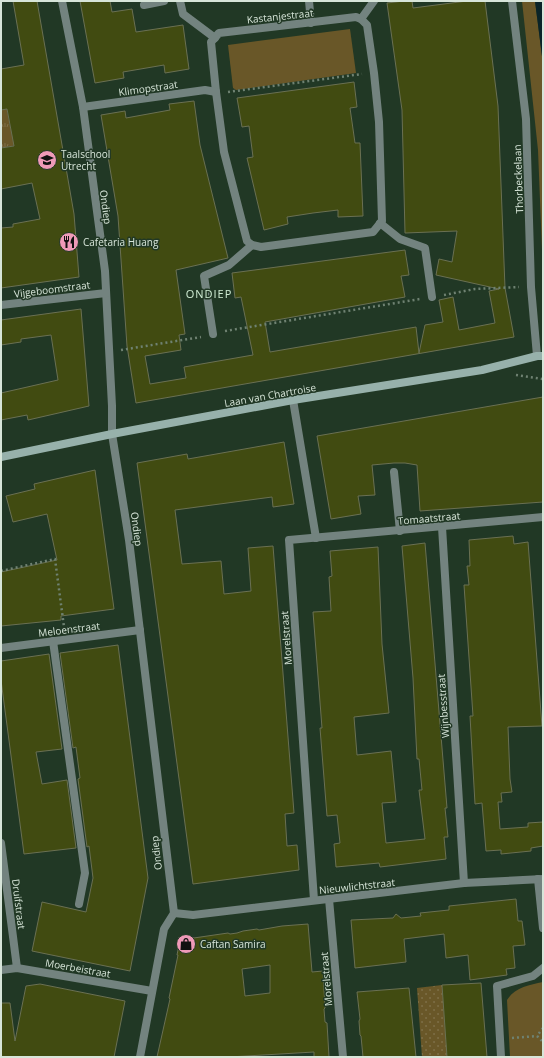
<svg xmlns="http://www.w3.org/2000/svg" width="544" height="1058" viewBox="0 0 544 1058" font-family="'Open Sans',sans-serif">
<style>
.grass{fill:#695728}
.park{fill:url(#park-tufts)}
.garden{fill:url(#garden-dots)}
.water{fill:#0a2428}
.building{fill:#414b11;stroke:#6a7053;fill-rule:evenodd}
.lines{fill:none;stroke-linecap:round;stroke-linejoin:round}
.path{stroke:#6f8272;stroke-width:2.5;stroke-dasharray:2 3;stroke-linecap:butt}
.lane{stroke:#73837f;stroke-width:8}
.street{stroke:#73837f;stroke-width:8}
.secondary{stroke:#97b1ab;stroke-width:8}
.labels{text-anchor:middle;dominant-baseline:central;stroke-width:3;stroke-linejoin:round;paint-order:stroke}
.street-label{font-size:10px;fill:#d7e5d9;stroke:#213825}
.poi-label{font-size:10px;fill:#d7e5d9;stroke:#213825;text-anchor:start}
.neighbourhood-label{font-size:11px;letter-spacing:1px;fill:#d0edd4;stroke:#213825}
</style>
<defs>
<pattern id="park-tufts" width="24" height="20" patternUnits="userSpaceOnUse"><rect width="24" height="20" fill="#695728"/><path d="M3 7l-1-3M5 7V3M7 7l1-3M15 17l-1-3M17 17v-4M19 17l1-3" fill="none" stroke="#7e6f47"/></pattern>
<pattern id="garden-dots" width="8" height="8" patternUnits="userSpaceOnUse"><rect width="8" height="8" fill="#695728"/><path d="M2 2h.1M6 6h.1" fill="none" stroke="#7e6f47" stroke-width="1.8" stroke-linecap="round"/></pattern>
</defs>
<rect width="100%" height="100%" fill="#213825"/>
<g class="grass">
<path d="M522 1H535L543 64V275L538 150Z"/>
<path d="M350 29 356 73 236 90 233 88 228 45Z"/>
<path d="M543 982V1057H510L507 1000C515 987 529 985 543 982Z"/>
</g>
<path class="park" d="M7 109 10 126 17 145 1 148V110Z"/>
<path class="garden" d="M442 985 448 1057H422L417 988Z"/>
<path class="water" d="M535 1H543V64Z"/>
<g class="building">
<path d="M13 1H37L74 214 79 277 1 288V228L13 227V224L40 219 32 183 1 189V148L14 146 7 109 1 110V69L24 65Z"/>
<path d="M80 1H110L112 12 132 9 136 32 183 25 189 69 165 73 164 65 123 72 124 78 95 83Z"/>
<path d="M404 1H412L413 8 467 1H485L498 106 505 288 514 337 136 403 127 346 118 216 101 115 125 111 126 118 170 110 169 104 194 101 200 145 228 258 176 270 185 334 179 335 181 350 145 356 150 384 186 378 184 367 253 355 241 297 235 298 232 273 405 250 409 275 401 276 405 297 265 322 270 352 416 327 419 353 425 325 443 322 439 300 453 297 459 330 495 323 489 291 499 289 436 275 439 259 452 262 457 231 405 233 402 110 387 3Z"/>
<path d="M354 82 357 107 350 108 355 143H360L363 216 338 217V210L313 213 287 217 288 224 264 230 247 158 253 157 249 126 242 127 237 98Z"/>
<path d="M81 309 89 406 28 420 27 415 1 420V393L58 380 51 335 21 339V342L1 345V320Z"/>
<path d="M543 397V502L420 511 417 465 405 463H394L372 465 375 495 358 496 361 514 331 519 317 436Z"/>
<path d="M284 442 294 504 273 507 272 497 175 510 182 564 221 561 224 594 251 591 248 548 273 546 294 813 285 814 287 846 297 845 299 870 193 884 137 463 187 454 188 459Z"/>
<path d="M95 470 114 609 61 616V620L1 626V572L57 560 47 514 13 522 6 496 35 489 34 484Z"/>
<path d="M513 536 514 544 528 542 542 726 508 727 510 779 512 792 501 793 502 802H498L500 829 528 827V823L543 822V846L531 848V851L501 854V850L486 851 482 803 475 804 470 716H473L464 585H469L467 566H470L469 540Z"/>
<path d="M425 543 447 808H445L448 837H444L446 859 380 867 379 863 336 867 334 844 340 843 337 815 327 816 320 728H322L313 612 331 611 329 577 332 576 330 551 378 547 382 644 389 713 354 717 357 755 391 751 396 802 382 803 386 843 425 839 419 790H422L419 759H417L413 678 402 546Z"/>
<path d="M118 645 148 878 130 971 32 951 42 902 86 912 93 878 89 846 87 847 78 779 80 778 76 747 73 748 60 653Z"/>
<path d="M49 654 62 749 36 752 42 784 67 780 76 848 24 854 1 680V661Z"/>
<path d="M516 899 518 921H522L525 945 513 946 515 968 506 969 507 975 470 980 468 955 446 958 444 934 404 939 406 962 355 968 351 920 393 918 396 914 401 918 421 916 420 913 449 910V906Z"/>
<path d="M308 924 312 972 323 971 325 1008 324 1009 325 1022 327 1023 329 1057H314V1052L229 1057H157L170 999 169 998 178 955H177L180 940 228 933 230 934 237 933 243 931 257 929 259 930 282 926ZM270 965V993L245 996 242 969Z"/>
<path d="M481 983 487 1057H447L442 985Z"/>
<path d="M40 984 125 1001 114 1057H1V1003H10L15 1041 26 986Z"/>
<path d="M409 988 416 1057H363L361 1036 360 1035 359 1021 360 1019 357 992Z"/>
</g>
<g class="lines">
<g class="path">
<path d="M228 92 362 74"/>
<path d="M444 295 475 289 519 287"/>
<path d="M225 331 420 299"/>
<path d="M121 350 201 337"/>
<path d="M516 375 543 379"/>
<path d="M1 571 55 559 64 627"/>
<path d="M543 1028 537 1036 543 1042"/>
<path d="M512 1038 537 1036"/>
</g>
<g class="lane">
<path d="M180 1 183 14 215 38"/>
<path d="M144 5 164 1"/>
<path d="M361 19 374 1"/>
<path d="M380 223 400 239 425 248 432 297"/>
<path d="M213 334 204 276 229 265 252 245"/>
<path d="M394 472 400 531"/>
<path d="M53 641 85 873 79 904"/>
</g>
<g class="street">
<path d="M62 1 83 107 105 271 112 406V434L129 540 174 913 164 929 140 1057"/>
<path d="M309 1 311 23"/>
<path d="M512 1 526 119 531 287 537 356"/>
<path d="M356 17 361 19 367 25 374 73 379 122 382 221 373 232 261 247 252 245 247 241 224 152 216 92 211 42 219 33Z"/>
<path d="M83 107 205 90 216 92"/>
<path d="M1 305 106 293"/>
<path d="M293 400 316 538"/>
<path d="M442 527 464 883"/>
<path d="M1 648 140 630"/>
<path d="M1 843 17 968"/>
<path d="M538 879 543 928"/>
<path d="M329 899 343 1057"/>
<path d="M314 900 289 540 543 517"/>
<path d="M174 913 193 915 464 883 543 879"/>
<path d="M1 970 17 968 152 991"/>
<path d="M501 1057 497 986 533 976 543 968"/>
</g>
<path class="secondary" d="M1 457 112 434 293 400 482 370 537 356H543"/>
</g>
<defs>
<symbol id="school-disc" viewBox="-11 -11 22 22"><circle r="9.5" fill="#ef9ab8" stroke="#213825"/><path d="M0-5L7-2L0 1L-7-2ZM-4 1L0 2.5L4 1V4Q0 6-4 4Z" fill="#111"/></symbol>
<symbol id="restaurant-disc" viewBox="-11 -11 22 22"><circle r="9.5" fill="#ef9ab8" stroke="#213825"/><path d="M-5-6h1v4h1v-4h1v4h1v-4h1v5L-1.5 .5V6h-2V.5L-5-1ZM5-6V6H3V1.5H1.5Q1.5-4 5-6Z" fill="#111"/></symbol>
<symbol id="shop-disc" viewBox="-11 -11 22 22"><circle r="9.5" fill="#ef9ab8" stroke="#213825"/><path d="M-5-2.5h2.3a2.7 3.5 0 0 1 5.4 0H5L5.5 6h-11ZM-1.5-2.5h3a1.5 2.3 0 0 0-3 0Z" fill="#111"/></symbol>
</defs>
<g fill-rule="evenodd">
<use href="#school-disc" x="36" y="149" width="22" height="22"/>
<use href="#restaurant-disc" x="58" y="231" width="22" height="22"/>
<use href="#shop-disc" x="175" y="933" width="22" height="22"/>
</g>
<g class="labels">
<g class="street-label">
<text transform="translate(280 16) rotate(-6)">Kastanjestraat</text>
<text transform="translate(148 88) rotate(-8)">Klimopstraat</text>
<text transform="translate(518 179) rotate(-92)">Thorbeckelaan</text>
<text transform="translate(106 207) rotate(82)">Ondiep</text>
<text transform="translate(52 289) rotate(-7)">Vijgeboomstraat</text>
<text transform="translate(270 395) rotate(-10)">Laan van Chartroise</text>
<text transform="translate(429 518) rotate(-5)">Tomaatstraat</text>
<text transform="translate(137 529) rotate(82)">Ondiep</text>
<text transform="translate(69 629) rotate(-7)">Meloenstraat</text>
<text transform="translate(286 638) rotate(-94)">Morelstraat</text>
<text transform="translate(443 706) rotate(-94)">Wijnbesstraat</text>
<text transform="translate(156 853) rotate(-97)">Ondiep</text>
<text transform="translate(357 886) rotate(-6)">Nieuwlichtstraat</text>
<text transform="translate(19 904) rotate(83)">Druifstraat</text>
<text transform="translate(78 968) rotate(10)">Moerbeistraat</text>
<text transform="translate(326 979) rotate(-95)">Morelstraat</text>
</g>
<g class="poi-label">
<text x="61" y="154">Taalschool<tspan x="61" dy="12">Utrecht</tspan></text>
<text x="83" y="242">Cafetaria Huang</text>
<text x="200" y="944">Caftan Samira</text>
</g>
<g class="neighbourhood-label">
<text x="209" y="293">ONDIEP</text>
</g>
</g>
<rect width="544" height="1058" fill="none" stroke="#d7e5d9" stroke-width="4"/>
</svg>
